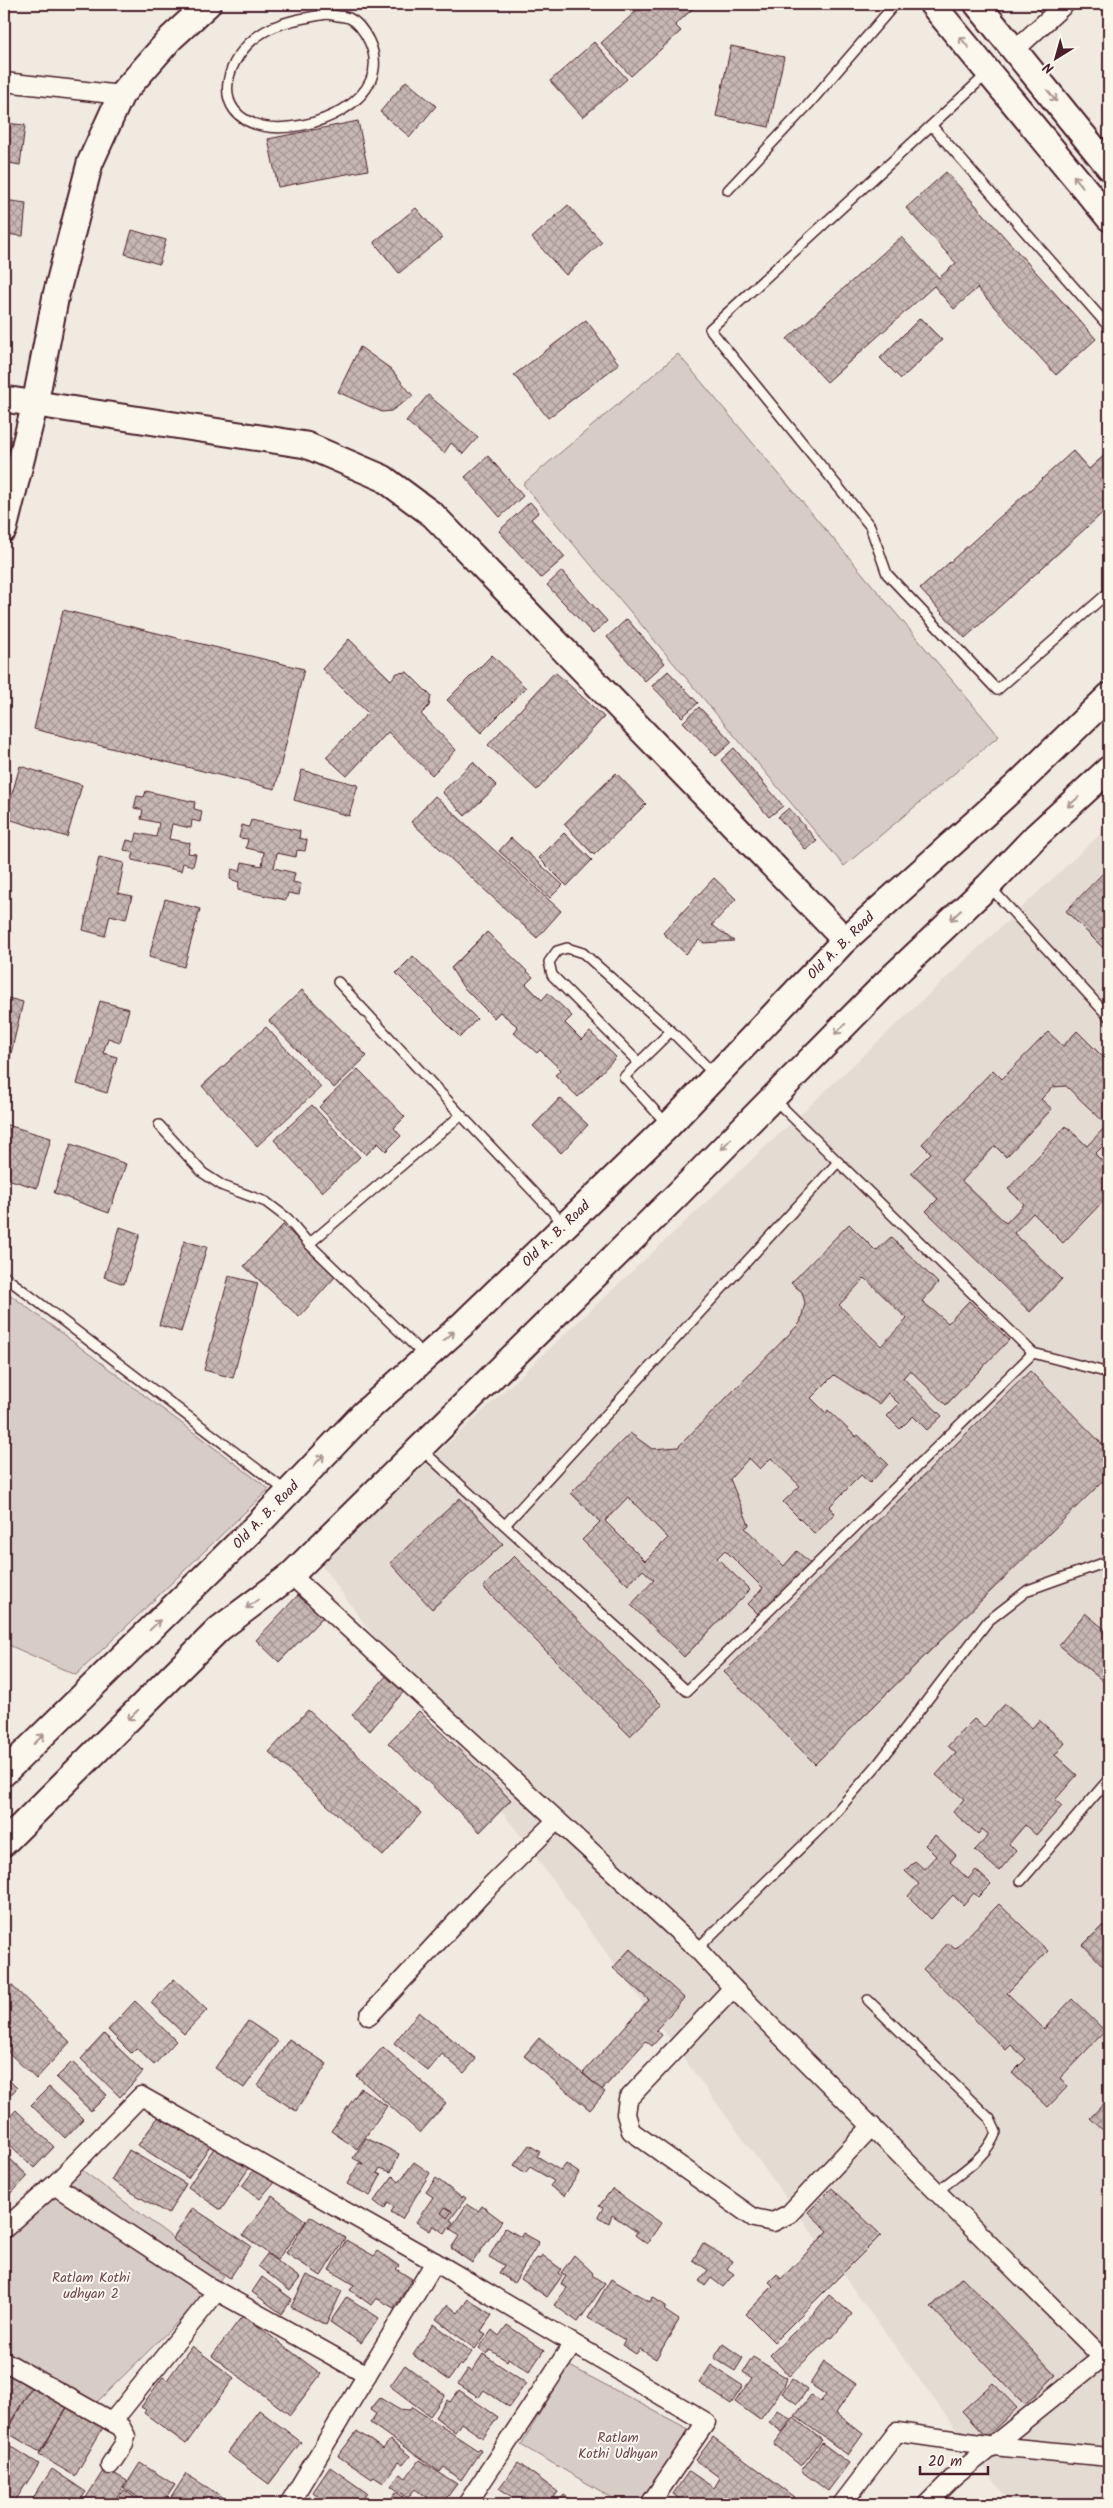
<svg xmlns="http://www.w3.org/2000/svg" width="1113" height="2508" viewBox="0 0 1113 2508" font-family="Kalam,sans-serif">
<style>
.built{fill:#e4dbd2}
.green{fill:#d8ccc6;stroke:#917678}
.building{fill:url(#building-cross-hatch);stroke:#4a1f2b;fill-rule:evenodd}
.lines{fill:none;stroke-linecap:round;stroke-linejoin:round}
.lane-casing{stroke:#4a1f2b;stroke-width:12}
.street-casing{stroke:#4a1f2b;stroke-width:21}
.secondary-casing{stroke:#4a1f2b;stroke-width:29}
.lane{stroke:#fbf7ec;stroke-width:9}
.street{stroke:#fbf7ec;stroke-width:18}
.secondary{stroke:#fbf7ec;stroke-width:25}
.oneway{stroke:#ab9695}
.labels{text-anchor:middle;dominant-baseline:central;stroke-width:4;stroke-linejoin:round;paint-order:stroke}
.street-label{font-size:14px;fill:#4a1f2b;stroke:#fbf7ec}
.park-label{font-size:14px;fill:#6e4a52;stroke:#fbf7ec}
</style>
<defs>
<pattern id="building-cross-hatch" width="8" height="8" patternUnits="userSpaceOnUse" patternTransform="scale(1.25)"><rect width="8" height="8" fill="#c8b8b3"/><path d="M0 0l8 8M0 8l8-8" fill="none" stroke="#a49592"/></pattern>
</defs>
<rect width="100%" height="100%" fill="#f0eae0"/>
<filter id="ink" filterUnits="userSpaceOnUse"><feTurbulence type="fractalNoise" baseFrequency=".02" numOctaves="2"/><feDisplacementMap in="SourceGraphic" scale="10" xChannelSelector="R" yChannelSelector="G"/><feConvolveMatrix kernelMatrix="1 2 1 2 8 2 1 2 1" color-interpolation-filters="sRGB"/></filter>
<g filter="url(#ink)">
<path class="built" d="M1109 826V2504H1011L320 1563Z"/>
<g class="green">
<path d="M678 354 999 736 844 866 523 484Z"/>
<path d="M4 1290 269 1489 76 1675 4 1643Z"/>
<path d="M78 2167 224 2276 90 2409 4 2358V2240Z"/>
<path d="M568 2365 692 2431 646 2504H623L521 2445Z"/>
</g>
<g class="building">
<path d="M644 4H698L675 25 681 31 631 76 601 43Z"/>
<path d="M1033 4H1051L1041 13Z"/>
<path d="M594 42 627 79 583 117 550 81Z"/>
<path d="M731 46 784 57 769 127 716 116Z"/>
<path d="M406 81 436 106 410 137 380 112Z"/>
<path d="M358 121 368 170 278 187 268 139Z"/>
<path d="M4 123 25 125 20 165 4 162Z"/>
<path d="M946 172 1096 339 1056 375 977 288 954 309 934 286 827 382 787 339 901 237 939 278 956 263 906 208Z"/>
<path d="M4 200 26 203 23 236 4 234Z"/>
<path d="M568 205 602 242 566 275 532 238Z"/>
<path d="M416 208 442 238 399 273 374 242Z"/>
<path d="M132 230 166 240 159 264 125 254Z"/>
<path d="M920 318 942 340 901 379 880 358Z"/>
<path d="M586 320 619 364 548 418 514 375Z"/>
<path d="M360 347 391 369 413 396 391 411 382 412 338 392Z"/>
<path d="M428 395 478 437 463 454 451 443 444 453 406 421Z"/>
<path d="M1073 451 1089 469 1109 451V507L965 638 920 589Z"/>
<path d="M488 456 523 496 500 517 465 477Z"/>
<path d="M530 502 539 512 531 519 565 557 541 578 499 531Z"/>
<path d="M562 571 607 621 593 634 547 585Z"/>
<path d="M63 610 304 669 275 789 34 729Z"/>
<path d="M627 619 665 663 645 681 607 637Z"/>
<path d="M349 639 391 680 397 673 407 672 431 696 429 706 421 714 456 750 432 775 388 732 347 776 326 757 368 713 322 669Z"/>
<path d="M492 655 526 688 481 733 447 700Z"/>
<path d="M668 671 698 703 682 717 652 686Z"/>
<path d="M555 672 604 717 537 790 488 745Z"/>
<path d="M699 707 732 742 716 756 683 722Z"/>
<path d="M734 748 783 806 769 817 721 760Z"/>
<path d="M473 762 497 786 465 816 442 792Z"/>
<path d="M20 766 82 785 67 837 5 818Z"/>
<path d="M302 770 358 785 349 816 294 800Z"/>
<path d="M616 773 646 804 594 855 564 824Z"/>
<path d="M146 791 195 802 194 809 202 811 200 822 192 820 191 828 172 824 169 839 190 843 188 853 196 854 193 866 183 863 181 871 132 860 134 852 124 850 127 840 135 842 137 833 156 837 159 823 141 819 143 810 134 808 137 796 144 797Z"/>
<path d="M435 796 561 911 537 938 411 822Z"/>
<path d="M789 808 817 841 806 850 778 817Z"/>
<path d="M251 820 300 831 299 838 307 840 305 851 297 850 296 857 277 853 274 868 295 873 293 882 301 884 299 895 288 893 286 900 238 890 239 882 230 879 232 869 240 871 242 862 262 866 264 852 246 848 248 839 239 838 242 825 249 827Z"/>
<path d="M564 833 592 860 567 886 539 858Z"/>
<path d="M511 838 563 885 550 898 499 851Z"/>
<path d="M99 857 124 863 118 893 132 896 126 919 110 915 105 936 83 930Z"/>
<path d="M1109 867V954L1066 911Z"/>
<path d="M714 878 736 899 712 925 734 941 704 943 699 940 686 954 663 933Z"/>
<path d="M165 899 200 909 184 967 149 957Z"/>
<path d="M487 932 533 977 526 984 542 1000 548 993 572 1016 565 1023 582 1040 590 1032 616 1057 578 1097 555 1075 561 1070 540 1050 537 1053 514 1033 518 1027 500 1012 494 1018 463 987 451 968Z"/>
<path d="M413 956 477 1019 460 1037 396 973Z"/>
<path d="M302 990 367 1056 334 1088 269 1021Z"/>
<path d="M4 997 23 1002 9 1062 4 1061Z"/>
<path d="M100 1001 129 1009 120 1042 108 1038 103 1053 117 1057 107 1093 77 1084Z"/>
<path d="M266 1027 321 1087 257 1146 202 1086Z"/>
<path d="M1077 1031 1109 1063V1140L1095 1154 1109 1168V1195L1063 1243 1033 1213 1014 1233 1062 1279 1030 1312 926 1211 938 1199 911 1173 931 1153 922 1144 993 1070 1002 1079 1048 1032 1063 1046ZM1066 1086 1107 1125 1087 1146 1066 1126 1008 1189 1024 1204 1006 1223 962 1181 995 1146 1006 1157 1052 1109 1041 1099 1053 1087Z"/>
<path d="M358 1069 405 1117 394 1128 401 1136 386 1151 378 1143 366 1155 319 1107Z"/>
<path d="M560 1098 588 1125 561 1153 533 1126Z"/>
<path d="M312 1105 360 1157 322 1192 274 1140Z"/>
<path d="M4 1124 51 1138 37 1188 4 1178Z"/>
<path d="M71 1144 126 1164 109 1213 54 1193Z"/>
<path d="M849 1224 876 1251 891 1237 938 1283 922 1301 948 1323 969 1301 1009 1340 946 1405 910 1370 903 1378 942 1416 927 1430 913 1416 900 1429 887 1416 899 1404 888 1393 879 1404 834 1375 811 1398 826 1413 828 1410 856 1437 858 1435 888 1464 870 1483 861 1475 829 1507 835 1513 815 1534 783 1502 800 1486 771 1458 760 1469 749 1458 730 1479 749 1525 745 1528 784 1566 797 1551 813 1566 761 1617 748 1604 763 1588 725 1550 717 1558 750 1590 684 1657 631 1605 654 1580 643 1570 628 1585 582 1540 600 1522 571 1493 630 1433 652 1449 678 1447 800 1323 805 1303 802 1292 791 1283ZM865 1278 907 1319 881 1346 839 1305ZM628 1497 668 1538 645 1561 605 1521Z"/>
<path d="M283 1225 336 1276 299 1317 244 1266Z"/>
<path d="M120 1227 140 1234 124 1284 104 1277Z"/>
<path d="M184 1241 207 1247 181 1332 159 1325Z"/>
<path d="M229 1276 258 1283 233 1378 204 1370Z"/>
<path d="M1030 1371 1109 1451V1475L815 1764 724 1672Z"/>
<path d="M460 1498 503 1544 432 1609 390 1563Z"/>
<path d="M514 1556 662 1705 630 1736 483 1587Z"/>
<path d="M300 1593 324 1616 279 1662 256 1640Z"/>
<path d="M1085 1613 1109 1633V1686L1059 1645Z"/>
<path d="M388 1674 405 1690 370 1731 352 1715Z"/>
<path d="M1005 1704 1032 1728 1039 1720 1065 1743 1055 1755 1077 1775 1055 1800 1062 1806 1036 1835 1025 1825 1009 1844 1016 1851 999 1871 975 1850 989 1835 982 1829 978 1834 953 1812 964 1799 936 1775 956 1753 948 1746 958 1735 974 1719 984 1727Z"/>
<path d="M308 1710 421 1813 383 1856 269 1752Z"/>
<path d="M419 1711 511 1800 480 1832 388 1743Z"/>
<path d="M935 1835 956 1855 950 1862 968 1879 976 1870 991 1884 978 1897 974 1893 963 1905 953 1895 931 1919 908 1896 919 1884 905 1871 915 1861 924 1869 936 1856 925 1845Z"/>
<path d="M999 1904 1048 1951 1007 1993 1044 2029 1072 1999 1105 2031 1060 2078 1068 2086 1048 2107 1012 2073 1026 2059 1011 2045 1006 2050 923 1969 948 1943 955 1949Z"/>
<path d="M1103 1925 1109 1932V1972L1083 1945Z"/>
<path d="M630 1949 684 1998 656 2030 662 2035 652 2046 646 2041 602 2090 583 2073 649 2000 613 1968Z"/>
<path d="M4 1978 70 2042 36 2079 4 2048Z"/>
<path d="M174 1979 207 2010 184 2034 151 2003Z"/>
<path d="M135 2001 176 2041 154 2065 136 2048 131 2053 108 2030Z"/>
<path d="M419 2012 476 2059 464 2073 442 2054 428 2071 394 2043Z"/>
<path d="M248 2021 278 2041 244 2088 215 2068Z"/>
<path d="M104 2034 143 2072 120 2097 81 2059Z"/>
<path d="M539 2038 605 2092 590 2110 524 2056Z"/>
<path d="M289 2039 327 2064 296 2111 258 2086Z"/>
<path d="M383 2047 446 2103 420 2133 357 2076Z"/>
<path d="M72 2062 107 2095 91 2111 56 2078Z"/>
<path d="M4 2075 17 2088 4 2102Z"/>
<path d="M49 2087 83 2119 65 2138 31 2105Z"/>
<path d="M361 2088 387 2106 357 2149 331 2131Z"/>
<path d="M1109 2098V2136L1090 2118Z"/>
<path d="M16 2110 54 2147 34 2168 4 2139V2123Z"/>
<path d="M159 2116 210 2146 188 2178 138 2145Z"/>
<path d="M366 2138 399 2154 391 2172 380 2168 377 2173 381 2175 370 2196 347 2184 359 2163 364 2164 353 2158Z"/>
<path d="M216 2145 249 2168 221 2210 188 2187Z"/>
<path d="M529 2145 540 2152 537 2156 561 2171 566 2164 579 2173 564 2196 550 2186 554 2181 530 2167 525 2173 514 2165Z"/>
<path d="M129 2150 186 2184 168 2214 111 2180Z"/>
<path d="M4 2153 28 2176 5 2200 4 2199Z"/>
<path d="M414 2162 430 2173 402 2219 391 2212 394 2207 388 2203 384 2209 374 2201 393 2176 399 2182Z"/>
<path d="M254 2170 275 2181 260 2199 242 2186Z"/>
<path d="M436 2178 462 2198 463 2196 466 2198 450 2220 453 2222 445 2234 433 2225 430 2231 416 2222 433 2197 426 2192Z"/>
<path d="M832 2188 881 2235 774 2342 746 2314 773 2286 769 2282 777 2274 781 2279 828 2231 808 2212Z"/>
<path d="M612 2189 661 2223 647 2244 635 2235 637 2232 612 2215 609 2223 598 2217 603 2208 599 2206Z"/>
<path d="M272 2196 306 2221 277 2260 243 2235Z"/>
<path d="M467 2204 478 2211 482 2206 502 2221 472 2263 451 2248 460 2235 450 2229Z"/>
<path d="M445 2207 452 2211 447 2218 441 2213Z"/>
<path d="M193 2208 251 2246 230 2278 172 2239Z"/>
<path d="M310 2216 345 2238 321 2276 286 2253Z"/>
<path d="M505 2228 521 2237 523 2233 539 2242 514 2283 499 2273 504 2265 489 2257Z"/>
<path d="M346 2240 374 2256 378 2251 399 2266 396 2269 412 2279 394 2308 376 2298 371 2305 350 2290 354 2285 329 2270Z"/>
<path d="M703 2243 732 2261 727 2269 734 2274 723 2287 711 2278 705 2286 699 2281 708 2270 693 2260Z"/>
<path d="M267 2254 300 2278 290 2291 258 2266Z"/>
<path d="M542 2255 561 2269 558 2273 562 2276 547 2297 521 2279 537 2258 539 2259Z"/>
<path d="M574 2255 593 2273 592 2275 605 2284 578 2322 554 2305 567 2288 561 2284 566 2276 561 2273Z"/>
<path d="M307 2275 342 2291 326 2325 291 2307Z"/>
<path d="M262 2277 292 2299 282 2314 252 2292Z"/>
<path d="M962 2277 1056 2375 1025 2405 931 2307Z"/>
<path d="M611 2279 650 2302 652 2297 666 2306 664 2310 679 2320 656 2359 640 2349 636 2354 622 2345 625 2340 588 2318Z"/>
<path d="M829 2295 852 2314 832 2338 830 2337 789 2376 770 2355 814 2313Z"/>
<path d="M347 2297 379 2318 361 2343 330 2322Z"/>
<path d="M468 2299 492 2315 481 2331 486 2334 475 2349 436 2319 448 2305 458 2313Z"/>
<path d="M243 2315 321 2374 290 2415 212 2356Z"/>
<path d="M434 2324 472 2352 462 2366 460 2364 449 2380 413 2355Z"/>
<path d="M507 2325 544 2350 529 2372 508 2358 507 2361 490 2350 487 2354 479 2348 492 2330 499 2336Z"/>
<path d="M723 2344 743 2358 735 2371 714 2358Z"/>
<path d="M192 2346 234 2378 186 2444 144 2413 146 2410 141 2407 163 2377 167 2380Z"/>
<path d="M483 2354 526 2383 509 2407 484 2390 479 2397 458 2384 468 2369 472 2371Z"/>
<path d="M753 2357 787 2378 784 2387 760 2420 735 2402 752 2378 743 2372Z"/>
<path d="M824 2362 856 2384 836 2413 863 2434 848 2455 795 2416 811 2395 820 2402 826 2395 810 2384Z"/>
<path d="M405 2365 445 2395 430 2416 390 2386Z"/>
<path d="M711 2365 743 2386 731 2404 699 2383Z"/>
<path d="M4 2371 31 2388 4 2433Z"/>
<path d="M792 2379 807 2390 797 2404 782 2393Z"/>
<path d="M993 2383 1017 2408 986 2437 962 2411Z"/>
<path d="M33 2385 68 2405 40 2452 6 2432Z"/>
<path d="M459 2390 498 2417 483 2438 461 2423 455 2432 435 2417 447 2400 450 2402Z"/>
<path d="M380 2398 398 2409 410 2410 412 2407 477 2450 479 2448 481 2450 461 2480 444 2467 440 2472 370 2423 376 2414 370 2410Z"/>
<path d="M70 2403 105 2424 75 2476 39 2455Z"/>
<path d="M259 2410 301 2442 269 2484 227 2453Z"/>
<path d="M777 2410 791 2420 782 2432 769 2422Z"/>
<path d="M794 2418 822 2440 801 2466 774 2444Z"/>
<path d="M357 2431 383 2449 390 2440 410 2456 403 2465 398 2462 383 2483 374 2477 372 2479 338 2456Z"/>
<path d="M713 2437 794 2497 789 2504H687L673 2494 689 2471 714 2488 720 2478 696 2460Z"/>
<path d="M6 2443 39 2464 13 2504H4V2446Z"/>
<path d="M822 2443 849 2463 828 2491 801 2471Z"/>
<path d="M419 2460 457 2484 442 2504H435L415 2489 408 2498 391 2486 400 2474 406 2478Z"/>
<path d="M140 2463 175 2485 162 2504H148L124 2488Z"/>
<path d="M518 2463 558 2492 549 2504H522L499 2488Z"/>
<path d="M330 2467 367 2493 360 2504H328L313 2492Z"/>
<path d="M105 2468 127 2481 113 2504H82Z"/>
<path d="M52 2469 86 2492 77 2504H29Z"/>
<path d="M186 2474 234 2504H167Z"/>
<path d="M124 2490 145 2504H114Z"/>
<path d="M396 2492 413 2504H387Z"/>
<path d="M564 2495 576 2504H557Z"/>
<path d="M310 2497 319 2504H305Z"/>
</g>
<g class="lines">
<defs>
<g id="lane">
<path d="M323 4 327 14"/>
<path d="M327 14C334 16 343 16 349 18 358 22 365 33 369 41 397 100 308 136 262 126 208 114 225 56 262 33 281 21 305 18 327 14Z"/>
<path d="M987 74 710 329 870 526 887 574 997 690 1109 592"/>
<path d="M932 126 1109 327"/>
<path d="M728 190 808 105 895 4"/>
<path d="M989 886 1109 1017"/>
<path d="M338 982 461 1115"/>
<path d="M639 1063 552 975 549 962 557 951 567 948 583 953 671 1031"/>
<path d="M774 1099 1033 1353"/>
<path d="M159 1125 203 1173 223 1186 266 1202 287 1218 309 1244"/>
<path d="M668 1125 624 1077 671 1031 715 1075"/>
<path d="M4 1276 286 1491"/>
<path d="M426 1357 309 1244 461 1115 564 1224"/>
<path d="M422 1450 687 1691 1033 1353 1109 1373"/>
<path d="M505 1525 838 1162"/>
<path d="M1021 1881 1109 1779"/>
<path d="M697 1949 830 1819 878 1764 988 1621 1028 1590 1109 1561"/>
<path d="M868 2000 990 2119 996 2132C986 2159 959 2173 938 2191"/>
</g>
<g id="street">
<path d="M1015 50 1065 4"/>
<path d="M4 82 121 95"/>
<path d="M291 1575 697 1949 733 1988 1109 2364"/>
<path d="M733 1988 628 2099 626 2114 631 2131 754 2218 773 2222 789 2214 872 2126"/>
<path d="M369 2016 483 1893 557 1820"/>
<path d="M54 2185 206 2285 367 2375"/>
<path d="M4 2229 54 2185 141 2096 435 2262 706 2422 650 2504"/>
<path d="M4 2361 121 2427 126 2436 124 2444 110 2465"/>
<path d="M112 2422 217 2291"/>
<path d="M289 2504 435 2262"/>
<path d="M467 2504 572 2345"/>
<path d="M842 2504 897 2432 994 2446 1109 2457"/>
<path d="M927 2504 955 2476 1109 2352"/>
</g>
<g id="secondary">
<path d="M932 4 1109 218"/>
<path d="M977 4 1109 167"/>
<path d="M4 399 306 445 383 478 433 515 845 940"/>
<path d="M4 529 35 404 56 295 90 163 121 95 171 38 208 4"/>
<path d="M4 1773 259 1523 364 1413 464 1323 669 1125 845 940 1017 785 1109 696"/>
<path d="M4 1843 219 1629 291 1575 677 1195 887 982 989 885 1036 836 1109 769"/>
</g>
</defs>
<use href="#lane" class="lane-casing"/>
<use href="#street" class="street-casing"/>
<use href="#secondary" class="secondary-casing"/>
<use href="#lane" class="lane"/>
<use href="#street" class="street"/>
<use href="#secondary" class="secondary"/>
</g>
<defs><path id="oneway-shaft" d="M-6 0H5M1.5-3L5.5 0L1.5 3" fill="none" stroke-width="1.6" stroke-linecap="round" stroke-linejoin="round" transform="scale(1.25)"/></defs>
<g class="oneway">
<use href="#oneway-shaft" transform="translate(964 42) rotate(-130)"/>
<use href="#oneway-shaft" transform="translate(1052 96) rotate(51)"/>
<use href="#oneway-shaft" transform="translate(1078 181) rotate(-129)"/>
<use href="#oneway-shaft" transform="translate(1073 802) rotate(138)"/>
<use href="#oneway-shaft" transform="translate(956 915) rotate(136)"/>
<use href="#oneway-shaft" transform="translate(840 1029) rotate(135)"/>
<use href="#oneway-shaft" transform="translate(726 1144) rotate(134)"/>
<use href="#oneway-shaft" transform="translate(449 1336) rotate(-42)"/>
<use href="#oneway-shaft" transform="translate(319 1460) rotate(-46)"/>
<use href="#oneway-shaft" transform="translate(252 1604) rotate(143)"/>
<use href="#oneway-shaft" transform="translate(155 1625) rotate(-44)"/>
<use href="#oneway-shaft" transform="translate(133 1715) rotate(135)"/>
<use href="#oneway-shaft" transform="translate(39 1739) rotate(-44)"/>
</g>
</g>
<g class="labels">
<g class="street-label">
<text transform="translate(841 946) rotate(-45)">Old A. B. Road</text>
<text transform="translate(556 1234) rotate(-44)">Old A. B. Road</text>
<text transform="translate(266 1515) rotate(-46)">Old A. B. Road</text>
</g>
<g class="park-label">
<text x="91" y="2278">Ratlam Kothi<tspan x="91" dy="16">udhyan 2</tspan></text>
<text x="618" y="2438">Ratlam<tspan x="618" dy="16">Kothi Udhyan</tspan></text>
</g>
</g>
<rect width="1113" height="2508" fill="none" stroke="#fbf7ec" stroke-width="20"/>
<rect x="10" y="10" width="1093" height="2488" fill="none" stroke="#4a1f2b" stroke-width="2" filter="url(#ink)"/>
<g transform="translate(1056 58) rotate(217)" stroke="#fbf7ec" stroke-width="4" paint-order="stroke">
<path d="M0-4L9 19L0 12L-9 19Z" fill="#4a1f2b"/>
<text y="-8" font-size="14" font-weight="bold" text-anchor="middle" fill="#4a1f2b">N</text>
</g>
<path d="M920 2466v8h68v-8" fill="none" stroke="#4a1f2b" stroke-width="2.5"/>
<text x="928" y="2466" font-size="15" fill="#4a1f2b" stroke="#fbf7ec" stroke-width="4" paint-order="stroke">20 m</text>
</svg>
